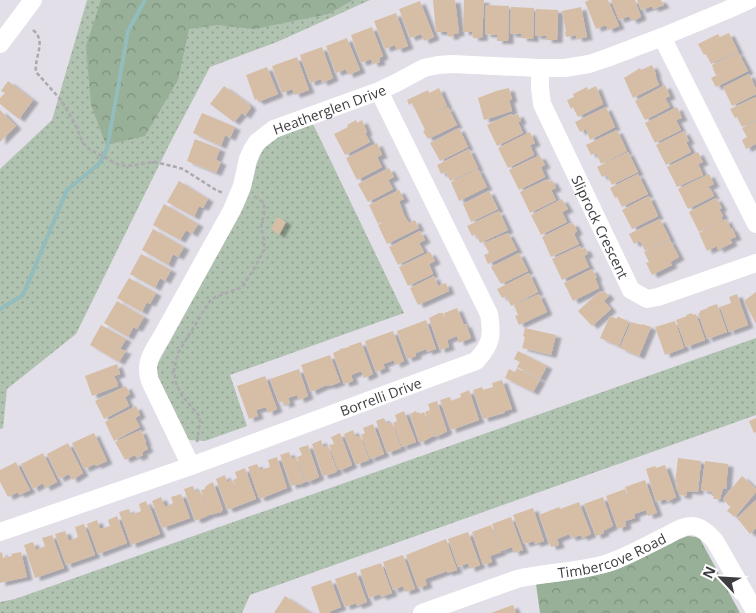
<svg xmlns="http://www.w3.org/2000/svg" width="756" height="613" viewBox="0 0 756 613" font-family="'Open Sans',sans-serif">
<style>
.grass{fill:url(#grass-dots)}
.forest{fill:url(#forest-crowns)}
.lines{fill:none;stroke-linecap:round;stroke-linejoin:round}
.stream{stroke:#93bcbc;stroke-width:4}
.building{fill:#d6bea6;filter:url(#shadow)}
.path{stroke:#aba8af;stroke-width:2.5;stroke-dasharray:4 2.5;stroke-linecap:butt}
.minor{stroke:#fff;stroke-width:18}
.labels{text-anchor:middle;dominant-baseline:central;stroke-width:4;stroke-linejoin:round;paint-order:stroke}
.street-label{font-size:14px;fill:#3e3c40;stroke:#fff}
</style>
<defs>
<pattern id="grass-dots" width="8" height="8" patternUnits="userSpaceOnUse" patternTransform="scale(1.25)"><rect width="8" height="8" fill="#b0c2b0"/><path d="M2 2h.1M6 6h.1" fill="none" stroke="#919f91" stroke-width="1.8" stroke-linecap="round"/></pattern>
<pattern id="forest-crowns" width="20" height="18" patternUnits="userSpaceOnUse" patternTransform="scale(1.25)"><rect width="20" height="18" fill="#98b098"/><path d="M2 6a3 3 0 1 1 6 0M12 15a3 3 0 1 1 6 0" fill="none" stroke="#7d907d"/></pattern>
<filter id="shadow"><feDropShadow dx="5.5" dy="3" stdDeviation="1" flood-color="#0004"/></filter>
</defs>
<rect width="100%" height="100%" fill="#e2dfe8"/>
<g class="grass">
<path d="M87 0H370L277 42 210 67 169 145 76 334 7 389 3 428 0 429V169L52 120Z"/>
<path d="M313 124 404 313 230 375 247 426 205 441 189 440 158 377 157 368 158 363 242 210C245 203 249 196 251 188 256 171 256 152 273 140 284 133 300 129 313 124Z"/>
<path d="M756 338V415L250 595 242 613H0V602L15 599Z"/>
</g>
<g class="forest">
<path d="M101 0H353L328 14 254 29 217 25 189 29 178 80 145 136 106 145 91 105 86 46Z"/>
<path d="M688 536 696 537 700 539 740 613H540L536 584C565 581 593 578 620 568 643 559 664 544 688 536Z"/>
</g>
<g class="lines">
<path class="stream" d="M0 309 23 295 67 190 100 163 107 149 128 31 145 0"/>
</g>
<g class="building">
<path d="M433 0H455L459 33 454 34V36L449 37 447 32H436Z"/>
<path d="M464 0H484L482 38H473L472 32H463Z"/>
<path d="M589 0H608L619 26 608 30 606 25 596 29 585 2Z"/>
<path d="M611 0H635L641 17 632 21 629 16 619 20Z"/>
<path d="M637 0H661L664 5 653 9 652 6 641 10Z"/>
<path d="M420 1 434 37 424 41 421 34 410 38 399 9Z"/>
<path d="M486 5 509 6 508 41H497V35L485 34Z"/>
<path d="M511 7 534 8 533 39 521 38 522 34H510Z"/>
<path d="M581 7 587 37 577 39 576 35 566 37 565 32 566 31 562 11Z"/>
<path d="M536 9 558 10 557 40H546L547 36H535Z"/>
<path d="M396 13 408 46 397 50 395 45 385 49 374 21Z"/>
<path d="M372 27 383 56 379 58 380 62 373 64 371 59 361 63 351 35Z"/>
<path d="M729 33 738 51 711 64 706 54 704 55 698 44 718 34 720 37Z"/>
<path d="M347 38 360 70 348 75 346 69 336 73 326 46Z"/>
<path d="M322 47 333 78 322 83 321 79 310 83 300 55Z"/>
<path d="M738 52 748 71 716 87 711 78 717 75 715 74 712 65Z"/>
<path d="M297 57 309 90 295 95 292 89 282 93 272 66Z"/>
<path d="M652 65 656 74 655 75 659 85 633 98 624 78 640 68 641 70Z"/>
<path d="M267 67 278 94 258 102 257 99 255 100 246 75Z"/>
<path d="M749 74 756 89V94L732 106 723 87Z"/>
<path d="M8 81 33 100 19 119 0 104V98L5 93 1 91Z"/>
<path d="M665 85 670 96 665 98 670 107 645 120 635 101Z"/>
<path d="M224 86 250 105 249 106 251 107 245 116 242 113 234 122 210 104Z"/>
<path d="M596 86 603 104 578 117 573 107 571 109 567 100 574 97 573 94 587 87 588 90Z"/>
<path d="M439 88 447 106 434 113 448 107 457 125 428 139 423 131 425 130 412 103 409 105 407 100 428 90 429 93Z"/>
<path d="M509 88 512 99 509 100 512 111 484 120 478 98 496 91Z"/>
<path d="M756 97V120L742 127 737 117 735 118 730 109Z"/>
<path d="M606 107 615 127 590 140 586 129 580 132 575 122Z"/>
<path d="M677 107 682 118 676 120 681 130 655 143 645 123Z"/>
<path d="M0 110 16 126 0 142Z"/>
<path d="M202 113 235 127 230 138 225 135 221 146 193 133Z"/>
<path d="M511 114 512 116 518 114 521 121 518 122 523 133 497 146 487 125Z"/>
<path d="M356 120 357 123 362 120 367 132 365 133 370 142 345 155 334 134 348 127 347 125Z"/>
<path d="M756 121V144L746 149 742 140 747 137 742 128Z"/>
<path d="M459 128 468 147 440 161 430 143Z"/>
<path d="M617 130 627 151 601 164 596 153 591 155 586 145Z"/>
<path d="M684 131 689 141 686 142 691 152 666 165 656 145Z"/>
<path d="M530 132 535 143 530 145 534 155 508 168 498 148Z"/>
<path d="M195 139 220 149 216 160 221 162 216 173 187 161Z"/>
<path d="M377 143 382 155 377 157 382 167 357 180 346 158Z"/>
<path d="M469 149 478 168 450 181 446 172 441 174 437 165Z"/>
<path d="M628 152 638 172 612 185 607 175 602 177 597 167Z"/>
<path d="M698 152 703 162 698 164 703 175 677 187 667 167Z"/>
<path d="M538 156V157L540 156 545 165 541 167 545 177 519 190 509 170Z"/>
<path d="M389 168 394 177 388 180 393 189 368 202 358 184Z"/>
<path d="M478 169 487 187 459 201 451 182Z"/>
<path d="M638 174 648 194 622 207 617 197 615 198 610 188Z"/>
<path d="M709 174 714 184 708 187 709 189 710 188 714 196 688 209 678 189Z"/>
<path d="M548 179 549 182 552 180 556 188 551 190 556 200 530 213 520 192Z"/>
<path d="M179 181 208 199 203 208 199 206 194 217 167 202Z"/>
<path d="M399 190 404 199 399 201 404 215 409 223 415 220 419 228 387 244 378 225 401 213 378 224 369 205Z"/>
<path d="M489 191 498 209 471 222 463 204Z"/>
<path d="M649 196 658 216 632 229 622 210Z"/>
<path d="M716 198 722 208 719 209 723 216 721 217 723 220 699 232 689 212Z"/>
<path d="M562 199 568 209 562 212 567 222 541 235 531 215Z"/>
<path d="M164 204 198 224 192 234 186 230 180 240 153 225Z"/>
<path d="M499 211 508 230 480 243 476 234 472 236 467 226Z"/>
<path d="M277 217 286 222 279 235 271 229Z"/>
<path d="M660 219 670 239 645 251 640 241 634 244 629 234Z"/>
<path d="M726 219 731 229 732 228 736 237 730 239 732 243 718 250 717 246 707 251 699 233Z"/>
<path d="M570 223 571 224 573 223 577 231 574 234 579 244 551 257 542 237Z"/>
<path d="M153 229 184 247 178 257 173 254 168 265 142 250Z"/>
<path d="M420 231 425 240 419 243 424 252 398 265 389 247Z"/>
<path d="M508 233 517 250 488 264 484 255 489 253 484 243Z"/>
<path d="M670 240 679 257 670 262 672 265 652 275 646 263 649 262 644 252Z"/>
<path d="M580 246 581 249 585 248 588 254 584 256 589 267 562 280 552 259Z"/>
<path d="M430 252 435 261 429 264 433 274 408 286 399 267Z"/>
<path d="M519 253 528 271 501 284 491 267Z"/>
<path d="M141 254 171 270 165 281 160 278 155 288 130 274Z"/>
<path d="M592 269 597 278H595L599 288 573 301 564 283Z"/>
<path d="M529 273 538 292 511 306 506 296 502 298 497 289Z"/>
<path d="M434 276 438 286 446 283 449 291 418 305 410 288Z"/>
<path d="M129 278 156 293 150 304 147 302 142 312 117 298Z"/>
<path d="M600 291 602 293 604 291 609 296 604 301 611 309 592 326 578 311Z"/>
<path d="M756 292V324L744 301Z"/>
<path d="M539 294 547 312 519 325 515 316 518 315 514 305Z"/>
<path d="M737 294 748 325 729 332 720 307 731 303 729 297Z"/>
<path d="M117 301 144 317 137 329 133 327V328L128 337 104 323Z"/>
<path d="M717 304 727 332 707 339 698 313H700V311L708 308V307Z"/>
<path d="M457 308 464 325 466 324 471 338 459 343 457 336 447 340 449 347 440 350 429 318 439 313H443L448 328 444 313Z"/>
<path d="M692 313 693 315 696 314 705 340 686 347 676 320 687 316 686 315Z"/>
<path d="M610 316 617 319V317H619L629 322 619 346 600 338Z"/>
<path d="M426 320 436 349 427 352 426 349 416 353V356L407 359 397 331Z"/>
<path d="M675 321 684 348 665 355 655 327Z"/>
<path d="M631 322 642 325V324L651 327 639 356 620 348Z"/>
<path d="M101 325 126 339 120 349 126 351 119 362 90 345Z"/>
<path d="M525 328 556 335 551 355 522 348 525 337 523 336Z"/>
<path d="M393 331 404 361 395 365 394 360 383 364 385 368 376 372 365 341Z"/>
<path d="M361 342 373 374 364 378 361 371 351 375 353 381 344 384 333 353 340 350V349L345 348 349 347V346Z"/>
<path d="M518 351 547 366 540 379 517 367 520 362 514 359Z"/>
<path d="M330 355 340 382 330 386V385L324 386 311 392 301 365Z"/>
<path d="M117 364 120 374 114 376 118 384H117L118 386 92 396 85 376Z"/>
<path d="M517 368 540 380 533 392 505 378 509 369 515 372Z"/>
<path d="M299 369 308 396 299 400 297 395 288 398 290 403 284 405 283 401 279 403 270 379Z"/>
<path d="M265 376 277 409 268 413 266 407 256 410 258 416 249 419 237 386Z"/>
<path d="M502 380 512 409 505 411 504 413 483 419 473 390 482 387 483 390 493 387 492 383Z"/>
<path d="M126 386 130 394 125 397 129 406 104 419 95 401Z"/>
<path d="M469 390 479 420 451 430 440 400 450 397 451 401 461 397 460 394Z"/>
<path d="M437 401 447 431 442 434 434 437 425 412 430 410 428 404Z"/>
<path d="M136 406 140 415 135 418 140 427 114 441 105 422Z"/>
<path d="M404 411 416 442 402 447 393 423 397 421 395 415Z"/>
<path d="M416 411 417 413 419 412 420 414 424 412 433 436 422 442H419L410 414Z"/>
<path d="M384 418 387 424 392 423 401 448 387 453 376 421Z"/>
<path d="M756 418V432L754 433 749 421Z"/>
<path d="M373 424 384 454 370 459 361 435 365 433 363 428Z"/>
<path d="M141 430 146 442 145 443 148 449 142 452 143 455 137 458 135 455 125 460 115 442Z"/>
<path d="M353 430 356 437 360 436 369 460 358 464 356 465 344 434Z"/>
<path d="M94 433 107 461 96 466 95 464 84 469 72 443Z"/>
<path d="M340 433 352 465 341 470H338L329 445 334 444 331 437Z"/>
<path d="M321 440 323 447 328 446 337 471 334 473 323 476 312 444Z"/>
<path d="M68 443 83 473 72 480 69 474 59 479 47 454Z"/>
<path d="M308 445 319 477 308 482 307 481 306 482 297 457 302 455 299 448Z"/>
<path d="M289 452 292 459 296 457 305 482 298 485 297 484 291 486 280 455Z"/>
<path d="M43 453 57 482 45 488 43 483 33 489 21 464Z"/>
<path d="M277 457 287 488 262 498H259L248 467 257 464 260 470 270 467 268 460Z"/>
<path d="M678 458 701 461 698 492 687 491 686 496 679 495V490H676L677 483H675Z"/>
<path d="M705 461 728 464 726 489 723 488 720 499H713L714 496H712V492L701 490Z"/>
<path d="M16 462 30 490 19 495 18 492 8 497 0 482V470Z"/>
<path d="M665 465 676 497 667 502 666 499 656 502 646 469 655 466 656 468Z"/>
<path d="M245 468 256 499 230 509H227L216 479 225 475 227 482 232 480 237 490 233 480 237 478 235 472Z"/>
<path d="M742 476 756 489V492L735 517 727 511 731 506H729L723 499Z"/>
<path d="M645 480 657 513 648 516 646 510 634 514 635 518 625 521 626 526 618 529 606 496 625 489 634 512 625 487Z"/>
<path d="M213 482 223 510 221 512 209 515 201 490 205 489V487L207 486V485Z"/>
<path d="M193 486 195 492 200 491 209 515 198 520H195L184 489Z"/>
<path d="M181 494 190 518 162 528 152 501 161 497 165 507 173 503 171 497Z"/>
<path d="M603 497 613 526 603 531 604 533 596 536 584 504Z"/>
<path d="M756 500V528L750 534 737 518Z"/>
<path d="M146 501 147 505H149L160 534 131 545 119 512 129 509 131 515 141 511 139 504Z"/>
<path d="M579 502 591 534 582 538 581 535 571 538 569 534 557 539 559 545 551 547 539 515 559 507 560 509Z"/>
<path d="M533 508 544 541 535 544 534 541 524 544 513 515Z"/>
<path d="M117 516 127 543 98 554 87 524 97 520 100 529 110 526 108 520Z"/>
<path d="M511 517 523 550 514 553 512 547 501 551 492 524Z"/>
<path d="M84 524 95 555 66 565 55 534 65 531 69 541 78 537 75 527Z"/>
<path d="M491 525 501 552 490 556 492 562 483 565 472 532Z"/>
<path d="M468 532 480 565 470 569 468 563 458 567 448 539Z"/>
<path d="M52 535 64 568 35 578 24 545 33 542 36 550 45 546 42 538Z"/>
<path d="M446 539 457 570 447 573V571L425 579 427 585 418 588 406 555Z"/>
<path d="M2 552 3 558 12 556 11 554 21 552 27 577 0 583V553Z"/>
<path d="M403 555 415 589 405 592 403 586 393 590 383 562Z"/>
<path d="M381 563 392 593 381 597 380 594 369 598 360 570Z"/>
<path d="M356 572 367 602 357 606 356 603 345 607 335 579Z"/>
<path d="M331 580 341 607 331 611V613H320L311 587Z"/>
<path d="M285 596 311 613H274Z"/>
<path d="M513 605 516 613H491Z"/>
</g>
<g class="lines">
<g class="path">
<path d="M33 30C47 41 34 57 36 72L61 100 75 124 83 143 89 149 119 165 127 166 155 162 176 167 183 169 216 190 223 193"/>
<path d="M197 442 200 421 198 414 182 396 176 383 174 370 178 353 211 299 242 287 254 269 264 250V240L261 227 264 214V203L254 196"/>
</g>
<g class="minor">
<path d="M662 37 756 224"/>
<path d="M0 44 33 0"/>
<path id="s1" d="M540 68V88L542 104 631 290 647 299 658 297 756 263"/>
<path id="s2" d="M191 466 150 381C144 363 152 353 161 338L232 210 242 186 248 159 252 150 257 142 274 129 379 91 396 83 424 68 438 65 452 64 540 68H565L589 64 607 58 662 37 727 10 749 0"/>
<path id="s3" d="M0 532 191 466 476 361C491 345 493 336 489 314L379 91"/>
<path id="s4" d="M422 613 517 579C547 572 579 572 608 563 629 556 649 544 668 535 673 532 684 526 690 526 700 525 709 534 715 541L756 613"/>
</g>
</g>
<g class="labels">
<g class="street-label">
<text stroke="none"><textPath href="#s2" startOffset="440">Heatherglen Drive</textPath></text>
<text stroke="none"><textPath href="#s1" startOffset="172">Sliprock Crescent</textPath></text>
<text stroke="none"><textPath href="#s3" startOffset="404">Borrelli Drive</textPath></text>
<text stroke="none"><textPath href="#s4" startOffset="199">Timbercove Road</textPath></text>
</g>
</g>
<g transform="translate(721 578) rotate(295)" stroke="#ffffff" stroke-width="4" paint-order="stroke">
<path d="M0-4L9 19L0 12L-9 19Z" fill="#3e3c40"/>
<text y="-8" font-size="14" font-weight="bold" text-anchor="middle" fill="#3e3c40">N</text>
</g>
</svg>
